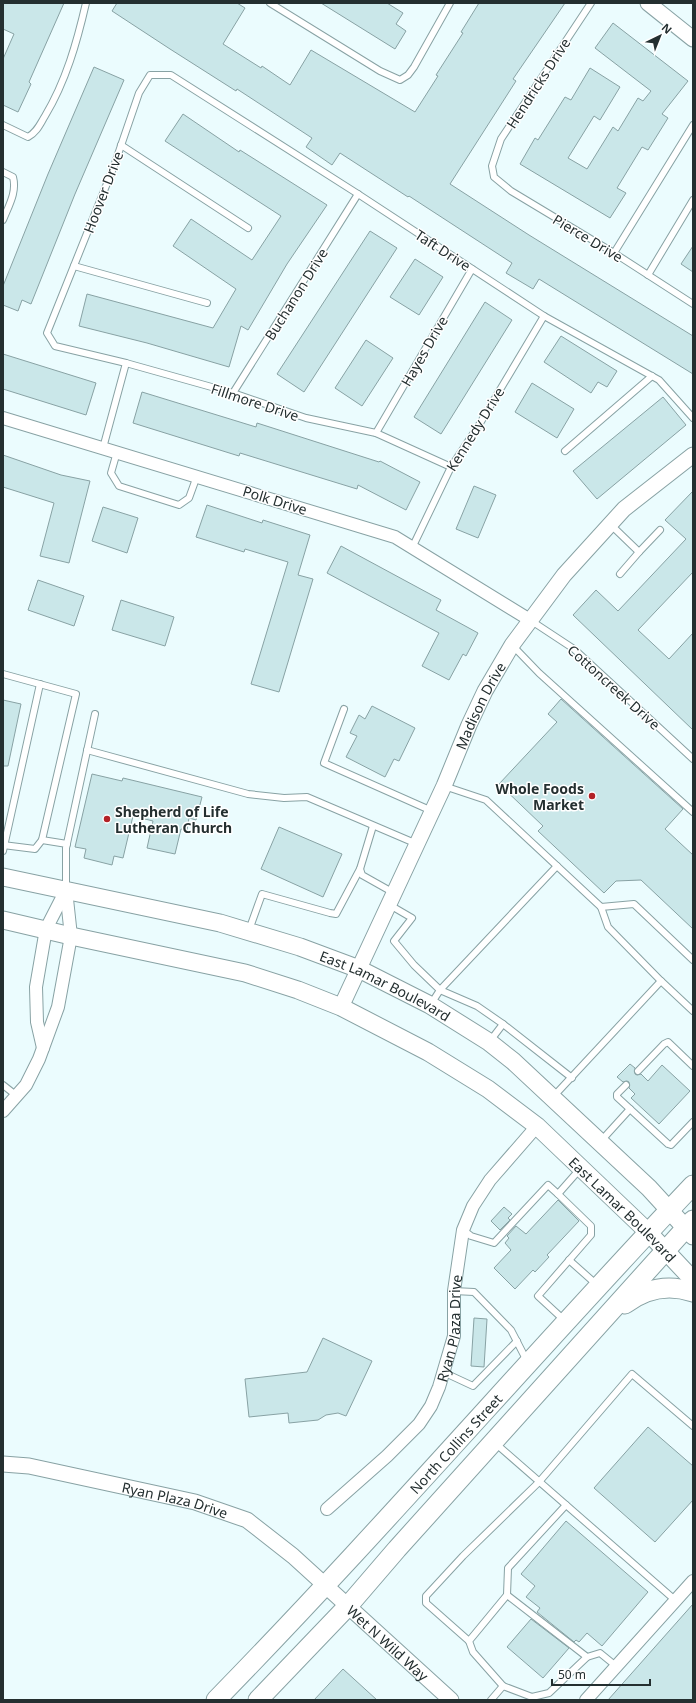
<svg xmlns="http://www.w3.org/2000/svg" width="696" height="1703" viewBox="0 0 696 1703" font-family="'Noto Sans',sans-serif">
<style>
.building{fill:#cae7e9;stroke:#88a2a4}
.lines{fill:none;stroke-linecap:round;stroke-linejoin:round}
.service-casing{stroke:#88a2a4;stroke-width:8}
.minor-casing{stroke:#88a2a4;stroke-width:14}
.tertiary-casing{stroke:#88a2a4;stroke-width:17}
.secondary-casing{stroke:#88a2a4;stroke-width:19}
.primary-casing{stroke:#88a2a4;stroke-width:21}
.service{stroke:#fff;stroke-width:6}
.minor{stroke:#fff;stroke-width:12}
.tertiary{stroke:#fff;stroke-width:15}
.secondary{stroke:#fff;stroke-width:17}
.primary{stroke:#fff;stroke-width:19}
.poi-dot{fill:#b32227;stroke:#fff;stroke-width:1.5}
.labels{text-anchor:middle;dominant-baseline:central;stroke-width:3;stroke-linejoin:round;paint-order:stroke}
.street-label{font-size:14px;fill:#242f30;stroke:#fff}
.poi-label{font-size:14px;font-weight:bold;fill:#242f30;stroke:#fff;text-anchor:end}
</style>
<rect width="100%" height="100%" fill="#ebfcfe"/>
<g class="building">
<path d="M3 3H64L29 82 31 84 18 112 3 105V59L14 34 3 29Z"/>
<path d="M117 3H237L245 8 223 44 261 68 262 66 290 85 311 50 415 112 438 76 436 75 463 33 461 32 479 3H565L513 79 516 81 450 184 529 235 693 336V374L539 279 533 289 506 273 512 263 409 196 408 197 340 153 332 165 306 147 312 138 237 89 236 91 170 49 112 11Z"/>
<path d="M321 3H387L403 13 396 24 406 31 395 49Z"/>
<path d="M613 23 688 81 662 114 668 118 648 150 642 147 617 188 626 193 610 218 520 164 535 138 538 140 565 97 571 100 590 68 620 87 600 120 594 116 568 158 587 169 613 127 618 131 638 98 643 101 651 91 595 48Z"/>
<path d="M94 67 124 80 75 194 31 304 22 300 18 311 3 305V286L48 174Z"/>
<path d="M183 114 239 152 240 150 327 205 287 264 248 330 241 326 229 367 147 343 79 326 87 294 213 328 236 289 173 246 191 219 252 260 281 216 165 141Z"/>
<path d="M370 231 397 248 304 392 277 374Z"/>
<path d="M693 246V272L681 264Z"/>
<path d="M415 259 443 277 419 315 390 297Z"/>
<path d="M485 302 512 320 441 434 414 417Z"/>
<path d="M561 336 617 371 607 387 598 382 591 393 544 362Z"/>
<path d="M366 340 393 358 362 406 335 388Z"/>
<path d="M3 354 96 383 86 415 3 389Z"/>
<path d="M532 383 574 409 557 438 515 412Z"/>
<path d="M142 392 256 427 257 423 379 462 380 461 420 482 406 510 358 485 357 489 240 453 239 456 133 423Z"/>
<path d="M663 397 686 425 597 499 573 471Z"/>
<path d="M3 455 61 475 90 481 69 563 40 556 54 503 3 487Z"/>
<path d="M474 486 496 495 478 538 456 529Z"/>
<path d="M693 491V572L638 630 669 659 693 633V730L573 615 596 590 618 611 686 539 665 520Z"/>
<path d="M207 505 262 523 263 520 310 535 298 575 313 579 279 692 251 684 288 562 245 549 244 552 196 537Z"/>
<path d="M103 507 138 518 127 553 92 541Z"/>
<path d="M341 546 441 600 436 610 478 633 466 656 463 654 449 680 422 666 439 633 327 573Z"/>
<path d="M38 580 84 596 74 626 28 610Z"/>
<path d="M121 600 174 617 165 646 112 630Z"/>
<path d="M561 699 683 809 665 829 693 855V929L641 880 616 881 604 893 538 831 543 826 499 784 557 722 548 714Z"/>
<path d="M3 700 21 704 8 766H3Z"/>
<path d="M372 706 415 728 399 761 394 759 385 777 346 757 357 736 350 733 359 715 365 719Z"/>
<path d="M92 774 122 781 123 778 202 797 196 820 189 818 187 830 181 829 175 854 147 848 153 821 133 816 123 858 114 856 112 865 84 858 86 849 75 847Z"/>
<path d="M279 827 342 854 323 897 261 869Z"/>
<path d="M630 1064 635 1068V1074L637 1075 641 1074 648 1081 662 1065 690 1091 659 1124 631 1098 635 1094 629 1088V1082L627 1081 623 1082 617 1077Z"/>
<path d="M558 1200 579 1221 547 1255 549 1257 535 1272 533 1270 515 1289 494 1268 511 1250 505 1243 509 1238 507 1236 516 1226 526 1234Z"/>
<path d="M504 1207 512 1214 508 1218 510 1220 500 1230 491 1221Z"/>
<path d="M474 1318 487 1319 484 1367 471 1366Z"/>
<path d="M323 1338 372 1361 346 1416 338 1413 326 1415 318 1420 289 1423 288 1413 249 1417 245 1379 307 1372Z"/>
<path d="M648 1427 693 1466V1500L655 1542 594 1488Z"/>
<path d="M566 1521 648 1592 602 1646 587 1633 579 1642 576 1640 574 1642 537 1612 540 1608 526 1597 535 1586 521 1574Z"/>
<path d="M693 1604V1700H608Z"/>
<path d="M531 1619 569 1648 543 1678 507 1647Z"/>
<path d="M343 1669 377 1700H314Z"/>
</g>
<g class="lines">
<defs>
<g id="service">
<path d="M270 3 380 71 400 80 408 75 414 67 450 3"/>
<path d="M591 3 501 139 492 166 494 177 511 191 614 253 693 304"/>
<path d="M3 125 28 137C37 132 40 124 45 116 66 81 77 42 86 3"/>
<path d="M121 145 248 228"/>
<path d="M3 172 13 177C17 192 9 205 3 220"/>
<path d="M614 253 693 125"/>
<path d="M74 266 207 303"/>
<path d="M648 275 693 200"/>
<path d="M233 393 358 194"/>
<path d="M376 433 472 269"/>
<path d="M103 448 126 363"/>
<path d="M565 451 652 376"/>
<path d="M117 452 111 473 119 486 179 505 189 498 197 476"/>
<path d="M451 467 376 433 306 418 233 393 126 363 55 346 47 333 114 166 139 93 150 75H171L358 194 544 316 659 380 693 418"/>
<path d="M610 524 639 552 660 530"/>
<path d="M413 546 451 467 479 425 544 316"/>
<path d="M620 574 639 552"/>
<path d="M530 620 574 649 693 759"/>
<path d="M512 645 539 673 693 812"/>
<path d="M3 674 76 694 42 840 35 849 3 845"/>
<path d="M344 709 324 763 432 811"/>
<path d="M87 750 248 794 284 798 307 797 417 844"/>
<path d="M444 786 486 800 601 907 634 904 693 960"/>
<path d="M373 826 360 869 362 875 394 893"/>
<path d="M42 840 67 844"/>
<path d="M3 851 40 684"/>
<path d="M66 889V848L95 714"/>
<path d="M388 904 412 918 394 941 414 965 440 990 477 1006 503 1024 490 1041"/>
<path d="M601 907 608 927 661 981 693 1011"/>
<path d="M249 930 262 894 330 913 336 914 360 869"/>
<path d="M431 1004 440 990 557 866"/>
<path d="M503 1024 572 1078"/>
<path d="M638 1071 664 1044 668 1042 693 1066"/>
<path d="M3 1085 17 1096"/>
<path d="M626 1085 617 1094V1097L668 1144 671 1145 693 1122"/>
<path d="M553 1097 661 981"/>
<path d="M600 1142 630 1109"/>
<path d="M558 1194 591 1226V1235L538 1296 564 1320"/>
<path d="M463 1230 471 1236 494 1243 548 1185 558 1194 580 1169"/>
<path d="M569 1260 596 1284"/>
<path d="M454 1291 474 1292 511 1330 527 1361"/>
<path d="M443 1372 473 1386 517 1341"/>
<path d="M495 1443 675 1600"/>
<path d="M507 1595 587 1657"/>
<path d="M469 1641 426 1603V1596L463 1556 539 1482 632 1374 693 1426"/>
<path d="M503 1686 473 1652 469 1641 507 1595 508 1568 566 1505"/>
<path d="M491 1700 503 1686 532 1697 549 1693 587 1657 600 1653 616 1666"/>
</g>
<g id="minor">
<path d="M3 418 395 537 530 620"/>
<path d="M43 1048 37 1022 36 987 46 929 66 890"/>
<path d="M3 1111 26 1085 39 1059 58 1007 71 936 66 890"/>
<path id="s1" d="M327 1509 387 1456 419 1424 431 1406 439 1387 454 1336V1291L463 1230 473 1206 490 1180 537 1126"/>
<path d="M586 1700 693 1581"/>
</g>
<g id="tertiary">
<path d="M648 3 693 39"/>
<path id="s2" d="M341 1007 444 786 469 725 485 691 512 645 564 575 624 509 693 455"/>
<path id="s3" d="M3 1464 29 1466 195 1502 247 1520 293 1556 451 1700"/>
</g>
<g id="secondary">
<path id="s4" d="M3 877 220 923 300 947 359 969 430 1005 489 1042 513 1061 649 1188 693 1236"/>
<path id="s5" d="M3 920 71 936 245 973 298 990 341 1007 428 1052 488 1089 537 1126 648 1232 693 1280"/>
</g>
<g id="primary">
<path d="M625 1304C646 1288 669 1284 693 1292"/>
<path id="s6" d="M216 1700C380 1532 532 1355 693 1185"/>
<path d="M258 1700 348 1606 397 1549 693 1220"/>
</g>
</defs>
<use href="#service" class="service-casing"/>
<use href="#minor" class="minor-casing"/>
<use href="#tertiary" class="tertiary-casing"/>
<use href="#secondary" class="secondary-casing"/>
<use href="#primary" class="primary-casing"/>
<use href="#service" class="service"/>
<use href="#minor" class="minor"/>
<use href="#tertiary" class="tertiary"/>
<use href="#secondary" class="secondary"/>
<use href="#primary" class="primary"/>
</g>
<g class="poi-dot">
<circle cx="592" cy="796" r="4"/>
<circle cx="107" cy="819" r="4"/>
</g>
<g class="labels">
<g class="street-label">
<text transform="translate(538 83) rotate(-57)">Hendricks Drive</text>
<text transform="translate(103 192) rotate(-69)">Hoover Drive</text>
<text transform="translate(588 238) rotate(31)">Pierce Drive</text>
<text transform="translate(443 250) rotate(33)">Taft Drive</text>
<text transform="translate(296 294) rotate(-58)">Buchanon Drive</text>
<text transform="translate(424 351) rotate(-60)">Hayes Drive</text>
<text transform="translate(255 402) rotate(18)">Fillmore Drive</text>
<text transform="translate(475 429) rotate(-58)">Kennedy Drive</text>
<text transform="translate(275 500) rotate(17)">Polk Drive</text>
<text transform="translate(614 687) rotate(42)">Cottoncreek Drive</text>
<text stroke="none"><textPath href="#s2" startOffset="332">Madison Drive</textPath></text>
<text stroke="none"><textPath href="#s4" startOffset="399">East Lamar Boulevard</textPath></text>
<text stroke="none"><textPath href="#s5" startOffset="699">East Lamar Boulevard</textPath></text>
<text stroke="none"><textPath href="#s1" startOffset="228">Ryan Plaza Drive</textPath></text>
<text stroke="none"><textPath href="#s6" startOffset="351">North Collins Street</textPath></text>
<text stroke="none"><textPath href="#s3" startOffset="176">Ryan Plaza Drive</textPath></text>
<text stroke="none"><textPath href="#s3" startOffset="438">Wet N Wild Way</textPath></text>
</g>
<g class="poi-label">
<text x="584" y="788">Whole Foods<tspan x="584" dy="16">Market</tspan></text>
<text x="115" y="811" text-anchor="start">Shepherd of Life<tspan x="115" dy="16">Lutheran Church</tspan></text>
</g>
</g>
<rect width="696" height="1703" fill="none" stroke="#242f30" stroke-width="8"/>
<g transform="translate(660 36) rotate(43)" stroke="#ffffff" stroke-width="3" paint-order="stroke">
<path d="M0-3L7 15L0 10L-7 15Z" fill="#242f30"/>
<text y="-6" font-size="11" font-weight="bold" text-anchor="middle" fill="#242f30">N</text>
</g>
<path d="M552 1679v6h98v-6" fill="none" stroke="#242f30" stroke-width="2"/>
<text x="558" y="1679" font-size="12" fill="#242f30" stroke="#ffffff" stroke-width="3" paint-order="stroke">50 m</text>
</svg>
